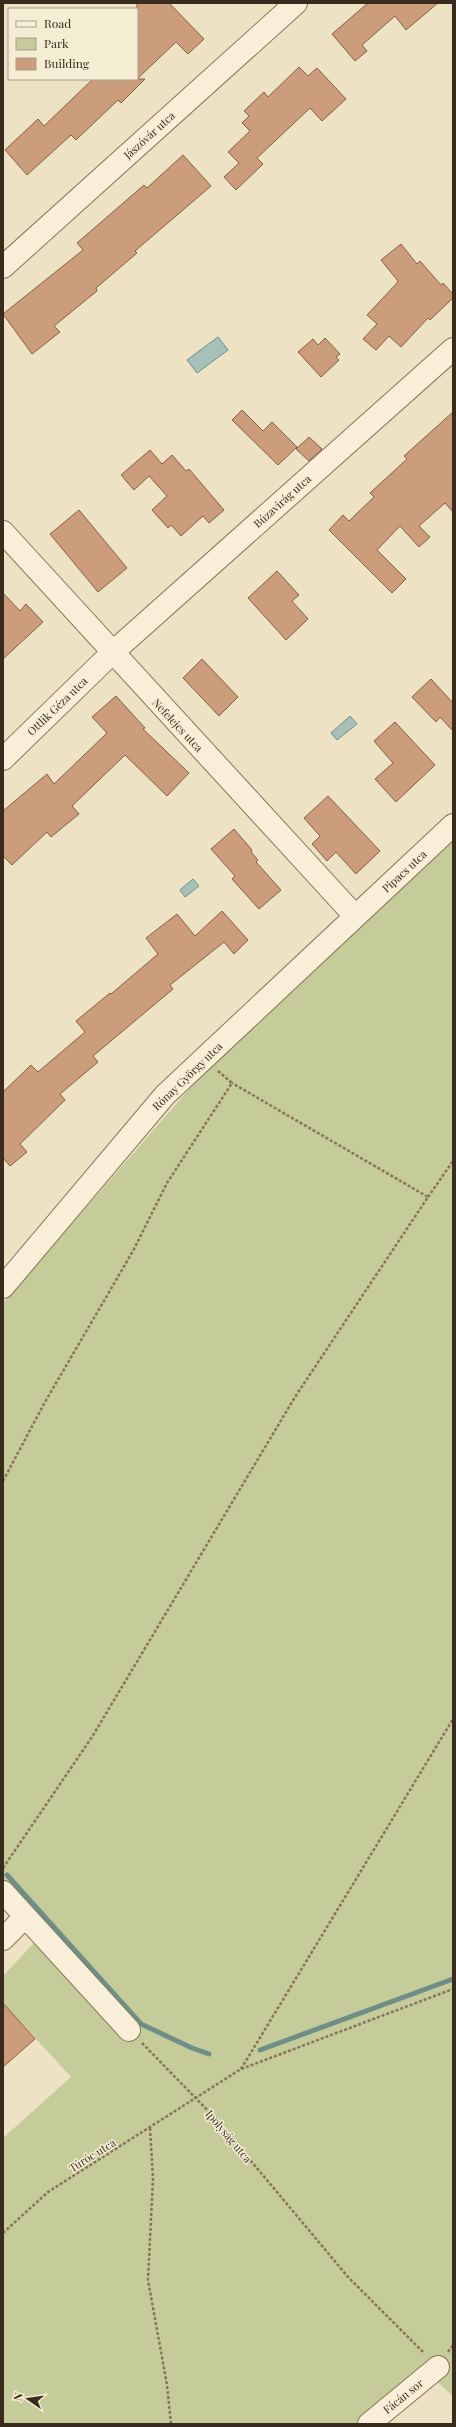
<svg xmlns="http://www.w3.org/2000/svg" width="456" height="2427" viewBox="0 0 456 2427" font-family="'Playfair Display',serif">
<style>
.green{fill:#c5cc99}
.water{fill:#a6c1ba;stroke:#6d8f87}
.lines{fill:none;stroke-linecap:round;stroke-linejoin:round}
.stream{stroke:#6d8f87;stroke-width:5}
.building{fill:#cc9d7b;stroke:#875e41}
.minor-casing{stroke:#89745b;stroke-width:24}
.path{stroke:#89745b;stroke-width:2.5;stroke-dasharray:3 2;stroke-linecap:butt}
.minor{stroke:#f9efd8;stroke-width:22}
.labels{text-anchor:middle;dominant-baseline:central;stroke-width:3;stroke-linejoin:round;paint-order:stroke}
.street-label{font-size:11px;fill:#392c1f;stroke:#f5ecd4}
</style>
<rect width="100%" height="100%" fill="#eee2c5"/>
<path class="green" d="M453 842V2396L436 2381 382 2424H3V2138L71 2077 3 2003V1976L47 1929 3 1890V1303L224 1049Z"/>
<g class="water">
<path d="M218 337 228 350 197 373 187 360Z"/>
<path d="M350 716 357 724 337 740 331 733Z"/>
<path d="M193 879 199 886 185 897 180 890Z"/>
</g>
<g class="lines">
<g class="stream">
<path d="M7 1875 141 2024 192 2048 209 2054"/>
<path d="M260 2050 453 1979"/>
</g>
</g>
<g class="building">
<path d="M137 3H169L204 39 188 54 176 42 137 79H145L121 103 118 100 76 140 71 135 27 175 5 150 38 119 44 126 93 79H137Z"/>
<path d="M368 3H438L406 30 395 16 362 45 367 51 355 61 332 34Z"/>
<path d="M299 67 308 76 317 68 346 99 322 121 310 108 257 158 263 164 236 190 224 177 239 163 228 152 250 131 242 123 249 116 244 111 264 92 268 97Z"/>
<path d="M183 155 211 186 135 251 137 253 96 288 97 291 54 326 60 332 32 354 3 314 83 250 77 243 144 185 147 188Z"/>
<path d="M401 244 417 264 420 261 441 285 443 283 453 294V298L430 320 428 318 401 347 389 336 376 350 363 339 377 324 367 315 397 283 398 281 381 260Z"/>
<path d="M325 338 340 354 336 357 339 360 321 377 298 352 313 339 318 345Z"/>
<path d="M242 410 263 431 272 422 297 447 278 465 232 420Z"/>
<path d="M453 412V512L445 503 419 526 430 537 419 547 400 526 377 550 406 579 392 593 329 530 343 515 349 521 374 497 370 493 407 459 404 456Z"/>
<path d="M309 437 322 449 309 461 296 449Z"/>
<path d="M150 450 162 464 172 455 186 471 189 469 224 510 209 523 203 516 181 536 171 525 168 528 152 510 167 496 149 476 134 490 121 475Z"/>
<path d="M79 510 127 568 98 592 50 534Z"/>
<path d="M277 571 299 595 292 601 308 619 286 640 248 598Z"/>
<path d="M3 593 20 611 26 604 43 622 3 659Z"/>
<path d="M202 659 238 697 219 716 183 678Z"/>
<path d="M431 679 453 703V731L440 717 436 722 412 697Z"/>
<path d="M116 696 145 728 143 729 189 773 167 796 125 755 72 806 79 814 51 837 47 832 12 865 3 856V811L47 774 54 784 107 733 92 717Z"/>
<path d="M395 722 435 765 396 802 375 779 393 763 374 741Z"/>
<path d="M328 796 380 851 356 874 336 852 327 861 312 844 320 836 304 818Z"/>
<path d="M234 829 252 850 251 852 258 860 256 862 281 890 259 909 232 879 235 876 211 849Z"/>
<path d="M222 911 248 940 234 954 224 942 170 985 173 989 93 1056 98 1062 60 1094 65 1100 20 1144 27 1152 10 1166 3 1158V1092L31 1065 38 1072 85 1032 76 1021 110 993 111 994 158 954 146 938 177 914 195 936Z"/>
<path d="M3 2003 35 2039 3 2067Z"/>
</g>
<g class="lines">
<defs>
<g id="minor">
<path d="M3 267 296 3"/>
<path d="M3 532 355 916"/>
<path d="M3 759 112 653 453 349"/>
<path d="M3 1287 165 1095 453 825"/>
<path d="M3 1892 129 2030"/>
<path d="M3 1939 25 1917"/>
<path d="M369 2424 438 2367"/>
</g>
</defs>
<use href="#minor" class="minor-casing"/>
<g class="path">
<path d="M428 1197 453 1161"/>
<path d="M3 1481 45 1402 133 1251 167 1183 232 1083 218 1071"/>
<path d="M3 1868 92 1737 295 1397 428 1197 232 1083"/>
<path d="M142 2043 215 2118 348 2277 424 2353"/>
<path d="M241 2069 453 1719"/>
<path d="M150 2128 153 2178 148 2280 167 2385 171 2424"/>
<path d="M3 2233 48 2192 241 2069 453 1989"/>
<path d="M448 2352 453 2345"/>
</g>
<use href="#minor" class="minor"/>
</g>
<g class="labels">
<g class="street-label">
<text transform="translate(149 135) rotate(-42)">Jászóvár utca</text>
<text transform="translate(282 501) rotate(-42)">Búzavirág utca</text>
<text transform="translate(57 706) rotate(-44)">Ottlik Géza utca</text>
<text transform="translate(178 725) rotate(47)">Nefelejcs utca</text>
<text transform="translate(404 871) rotate(-43)">Pipacs utca</text>
<text transform="translate(187 1076) rotate(-44)">Rónay György utca</text>
<text transform="translate(229 2136) rotate(50)">Ipolyság utca</text>
<text transform="translate(92 2155) rotate(-32)">Túróc utca</text>
<text transform="translate(403 2396) rotate(-39)">Fácán sor</text>
</g>
</g>
<rect width="456" height="2427" fill="none" stroke="#392c1f" stroke-width="8"/>
<rect x="8" y="8" width="130" height="72" fill="#f5ecd4" stroke="#aa9f8c"/>
<rect x="16" y="21" width="20" height="6" fill="#f9efd8" stroke="#aa9f8c"/>
<text x="44" y="28" font-size="12" fill="#392c1f">Road</text>
<rect x="16" y="38" width="20" height="12" fill="#c5cc99" stroke="#aa9f8c"/>
<text x="44" y="48" font-size="12" fill="#392c1f">Park</text>
<rect x="16" y="58" width="20" height="12" fill="#cc9d7b" stroke="#aa9f8c"/>
<text x="44" y="68" font-size="12" fill="#392c1f">Building</text>
<g transform="translate(28 2399) rotate(283)" stroke="#f5ecd4" stroke-width="3" paint-order="stroke">
<path d="M0-3L7 15L0 10L-7 15Z" fill="#392c1f"/>
<text y="-6" font-size="11" font-weight="bold" text-anchor="middle" fill="#392c1f">N</text>
</g>
</svg>
